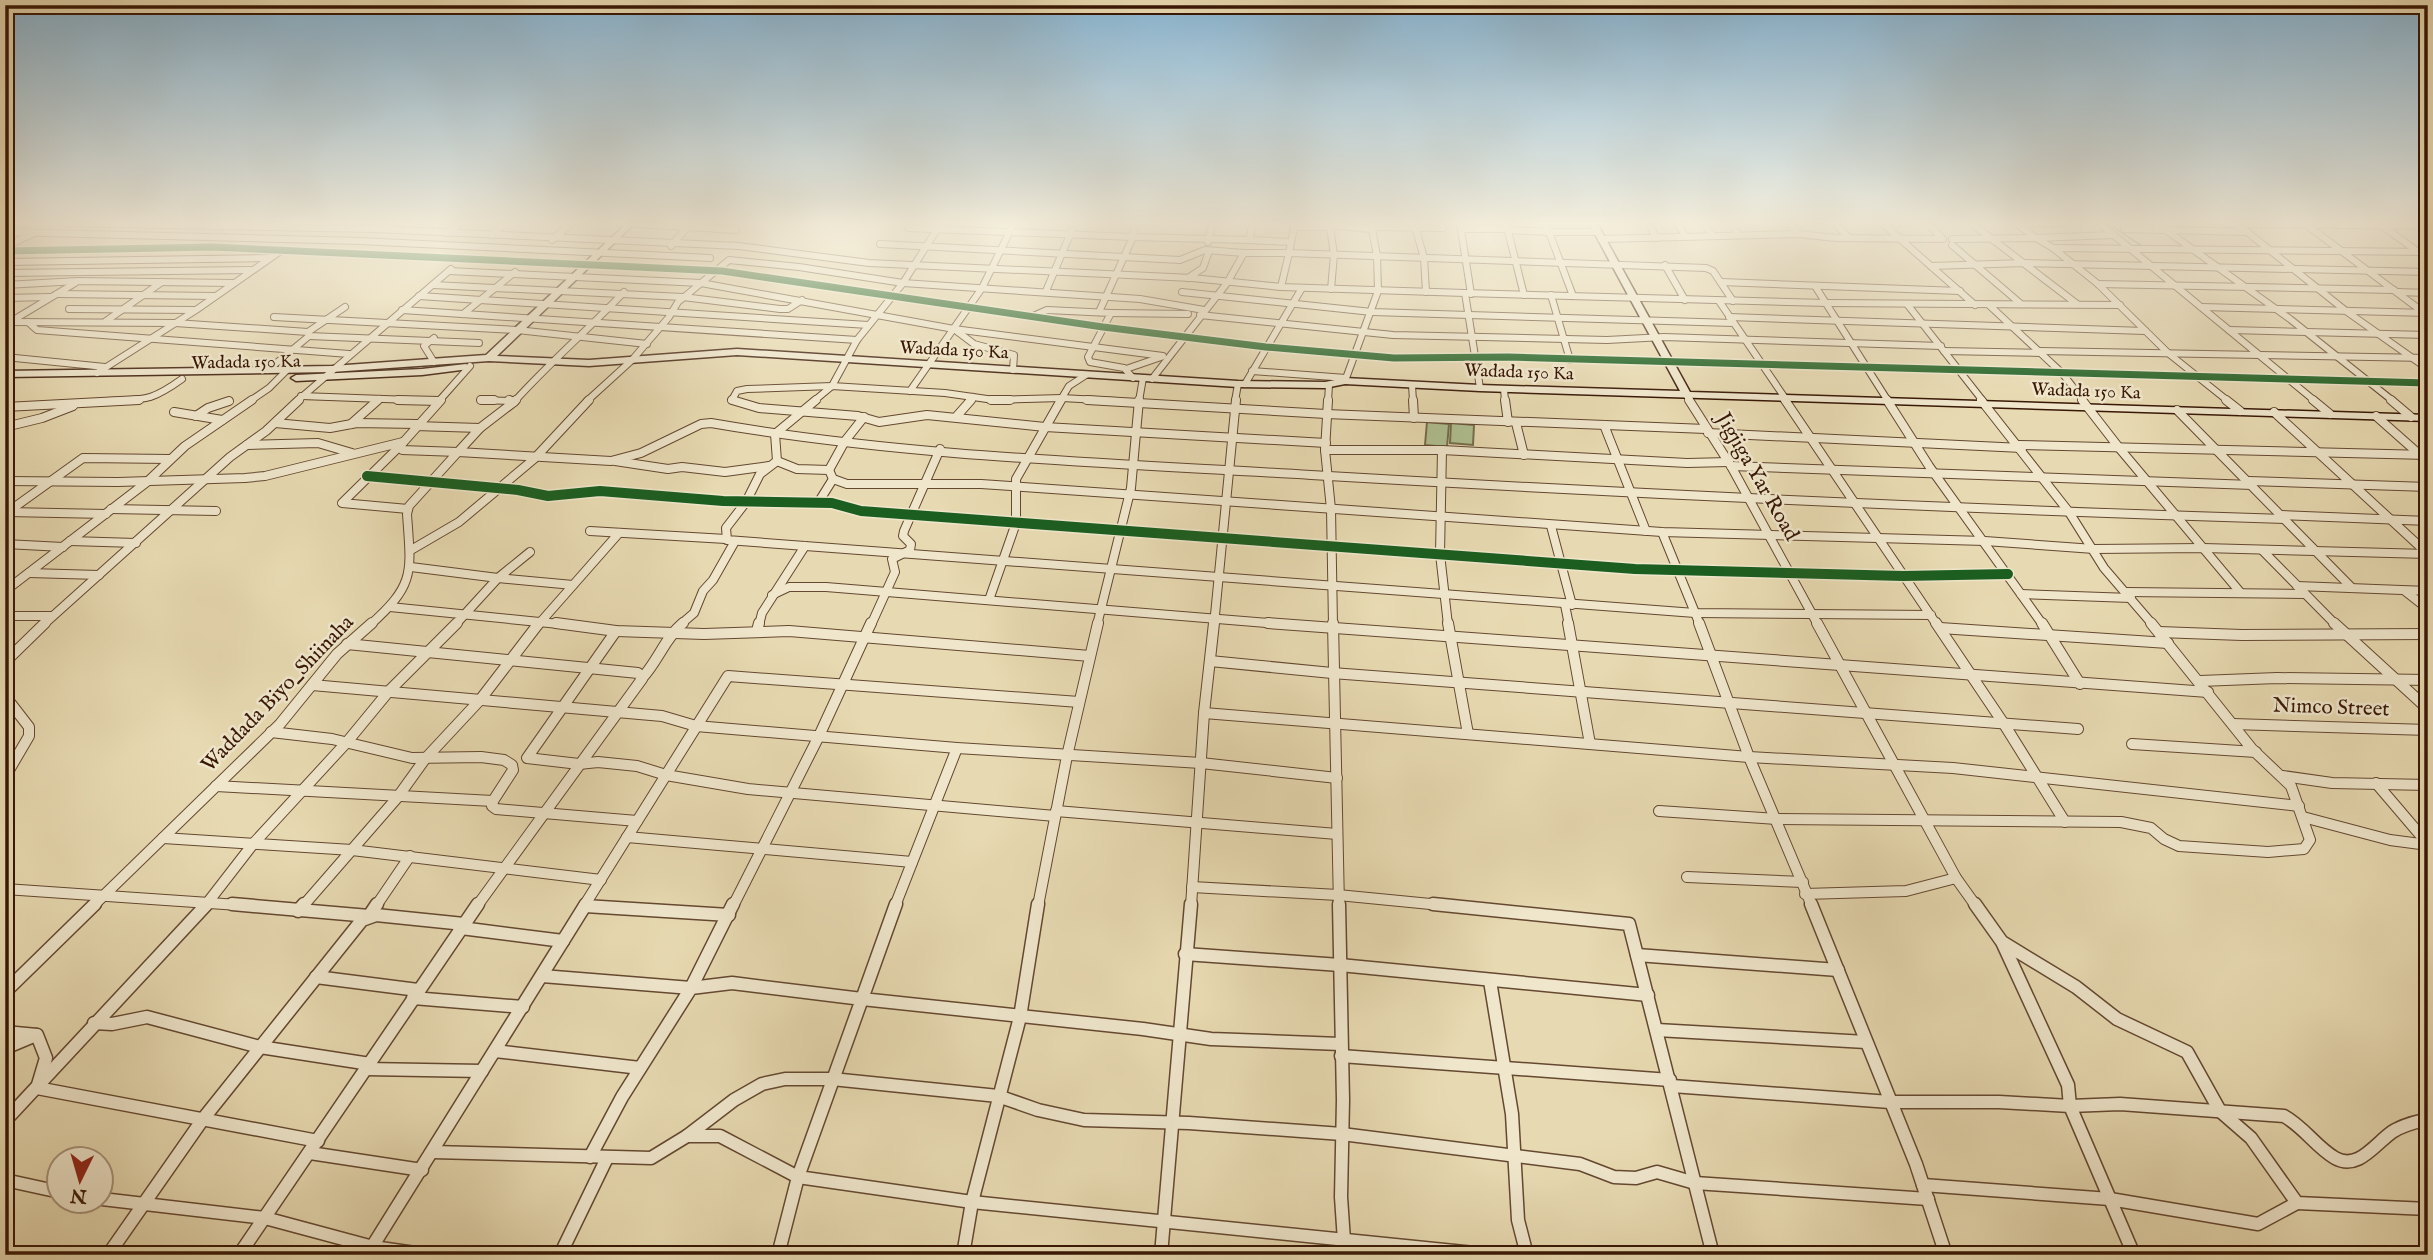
<svg xmlns="http://www.w3.org/2000/svg" width="2433" height="1260" viewBox="0 0 2433 1260" font-family="'IM FELL English',serif">
<style>
.green{fill:#afc091;stroke:#746c4b;stroke-width:2}
.lines{fill:none;stroke-linecap:round;stroke-linejoin:round}
.stream{stroke:#73786f;stroke-width:2}
.street-far3-casing{stroke:#644830;stroke-width:8}
.street-far2-casing{stroke:#644830;stroke-width:10}
.street-far1-casing{stroke:#644830;stroke-width:12}
.street-casing{stroke:#644830;stroke-width:15}
.secondary-casing{stroke:#381705;stroke-width:3}
.street-far3{stroke:#efe6cc;stroke-width:6}
.street-far2{stroke:#efe6cc;stroke-width:8}
.street-far1{stroke:#efe6cc;stroke-width:10}
.street{stroke:#efe6cc;stroke-width:12}
.secondary{fill:#efe6cc;fill-rule:evenodd}
.cycleway-far1-casing{stroke:#efe6cc;stroke-width:10}
.cycleway-casing{stroke:#efe6cc;stroke-width:13}
.cycleway-far1{stroke:#1b5e20;stroke-width:7}
.cycleway{stroke:#1b5e20;stroke-width:10}
.labels{text-anchor:middle;dominant-baseline:central;stroke-width:5;stroke-linejoin:round;paint-order:stroke}
.far-street-label{font-size:18px;fill:#381705;stroke:#efe6cc}
.street-label{font-size:21px;fill:#381705;stroke:#efe6cc}
</style>
<rect width="100%" height="100%" fill="#e7d9b1"/>
<filter id="stains"><feTurbulence type="fractalNoise" baseFrequency=".00286" numOctaves="4"/><feColorMatrix values="0 0 0 0 .2 0 0 0 0 .09 0 0 0 0 .02 0 0 0 .5 -.17"/></filter>
<radialGradient id="worn" r=".72"><stop offset=".6" stop-color="#630" stop-opacity="0"/><stop offset="1" stop-color="#630" stop-opacity=".3"/></radialGradient>
<g class="green">
<path d="M1427 422 1449 424 1447 447 1425 445Z"/>
<path d="M1451 423 1474 425 1473 445 1450 443Z"/>
</g>
<g class="lines">
<path class="stream" d="M2102 223 2113 227 2142 246"/>
<defs>
<g id="street-far3">
<path d="M5 223H29"/>
<path d="M66 223 375 229 739 246 869 263 1192 278 1281 287 1465 293 1480 388"/>
<path d="M619 223 736 230"/>
<path d="M1135 223 1133 237 1249 240"/>
<path d="M1253 223 1249 240 1290 242"/>
<path d="M1295 223 1289 253 1706 268 1713 271 1733 301"/>
<path d="M1414 223 1424 258 1426 292"/>
<path d="M1460 223 1471 294"/>
<path d="M1506 223 1524 295"/>
<path d="M1545 223 1549 232H1598"/>
<path d="M1649 223 1656 238"/>
<path d="M1677 223 1686 237"/>
<path d="M1704 223 1713 236"/>
<path d="M1731 223 1739 235"/>
<path d="M1789 223 1798 234"/>
<path d="M1834 223 1849 238"/>
<path d="M1882 223 1975 305"/>
<path d="M1971 223 2077 304"/>
<path d="M2016 223 2036 238 2114 235"/>
<path d="M2099 223 2315 401"/>
<path d="M2156 223 2290 319 2393 401"/>
<path d="M2168 223 2428 226"/>
<path d="M2017 224 2066 223"/>
<path d="M2237 224 2346 311 2428 369"/>
<path d="M1330 225 1371 229"/>
<path d="M2381 225 2428 259"/>
<path d="M2308 226 2423 312"/>
<path d="M1295 227H1330L1334 255 1331 289"/>
<path d="M1371 227 1443 228"/>
<path d="M908 228 1133 237 1099 312"/>
<path d="M1461 229H1507"/>
<path d="M2124 229 2247 232"/>
<path d="M1508 230 1549 232 1573 296"/>
<path d="M5 232 360 241 710 258"/>
<path d="M447 233 460 223"/>
<path d="M491 235 506 223"/>
<path d="M1601 239 1798 234 1836 238 1943 239 1927 223"/>
<path d="M1952 239 2036 238 2053 248"/>
<path d="M552 240 572 223"/>
<path d="M1208 242 1212 223"/>
<path d="M880 244 1180 260 1205 250 1244 253"/>
<path d="M1952 245 2021 304"/>
<path d="M671 246 691 223"/>
<path d="M5 247 32 234"/>
<path d="M5 251 213 247 722 271 1103 327 1266 347 1394 358 1508 357 2428 383"/>
<path d="M5 262 269 258"/>
<path d="M1665 265 1685 300"/>
<path d="M1931 266 2024 263 2428 272"/>
<path d="M449 271 701 283 954 329 1163 356"/>
<path d="M5 273 251 270"/>
<path d="M1188 278 1203 268 1209 251"/>
<path d="M1721 282 1960 291"/>
<path d="M2098 284 2394 290"/>
<path d="M5 285 78 281 233 283"/>
<path d="M433 285 683 297 780 309H788L802 300"/>
<path d="M1815 286 1888 401"/>
<path d="M1046 291 1075 223"/>
<path d="M1182 292 1372 312 1733 323"/>
<path d="M2398 292 2428 293"/>
<path d="M1465 293 1827 303 2120 305"/>
<path d="M58 294 214 296"/>
<path d="M1551 295 1570 360"/>
<path d="M419 296 868 325"/>
<path d="M5 298 50 297"/>
<path d="M1719 301 1787 401"/>
<path d="M1907 304 1983 401"/>
<path d="M1989 305 2062 373 2084 401"/>
<path d="M2201 307 2428 313"/>
<path d="M69 309 194 310"/>
<path d="M402 310 857 340"/>
<path d="M1111 313 1188 314"/>
<path d="M463 314 515 272"/>
<path d="M1200 315 1393 335 1607 340 1664 337 1941 346"/>
<path d="M274 317 517 330 647 344"/>
<path d="M1031 317 1047 310 1111 313 1088 357 1090 362 1124 368 1133 378"/>
<path d="M1729 317 2145 331"/>
<path d="M106 321 162 282"/>
<path d="M11 322 175 323 308 332 309 336 479 343"/>
<path d="M28 322 37 330 349 354"/>
<path d="M5 325 75 283"/>
<path d="M954 329 974 344 1014 355 1013 370"/>
<path d="M2229 330 2428 335"/>
<path d="M308 332 345 307"/>
<path d="M434 338 424 346 434 362"/>
<path d="M1944 351 2042 353"/>
<path d="M2040 351 2428 358"/>
<path d="M5 357 105 367"/>
<path d="M1126 369 1161 357"/>
<path d="M268 370 309 336"/>
<path d="M1252 371 1346 378"/>
<path d="M97 373 196 310 282 250"/>
<path d="M1152 379 1227 283 1244 253H1289L1281 287"/>
<path d="M1345 381 1378 291 1377 256 1371 223"/>
<path d="M1245 384 1302 288"/>
<path d="M1412 385 1413 401"/>
<path d="M1504 389 1505 401"/>
<path d="M910 391 982 288 1014 223"/>
<path d="M1686 394 1690 401"/>
<path d="M301 396 439 401"/>
<path d="M481 400 513 401"/>
<path d="M107 401C145 399 150 402 182 379"/>
<path d="M250 401 269 388 287 370"/>
<path d="M297 401 451 269"/>
<path d="M376 401 379 399"/>
<path d="M439 401 470 366"/>
<path d="M515 401C549 363 588 330 624 292"/>
<path d="M587 401 632 360 669 317 678 302 729 260 799 267 903 283 1140 299 1204 310"/>
<path d="M736 401 732 400 737 391 747 389 832 386 945 393 994 400 1062 398 1116 401"/>
<path d="M814 401 832 386 857 340 903 283 939 226"/>
<path d="M969 401 973 397"/>
<path d="M1060 401 1069 386 1086 375"/>
<path d="M1139 401 1143 378"/>
<path d="M1235 401 1238 384"/>
<path d="M1328 401 1329 385"/>
<path d="M2228 401 2168 353 2098 284 2053 248 2428 252"/>
</g>
<g id="street-far2">
<path d="M398 400 439 401"/>
<path d="M481 400H494"/>
<path d="M732 400 759 408 858 416 879 422 927 415 1045 427 1326 443"/>
<path d="M991 400H1010"/>
<path d="M1087 400 1326 414 1706 429"/>
<path d="M1328 400 1325 450 1331 509 1333 625"/>
<path d="M1413 400 1414 418"/>
<path d="M1505 400 1508 422"/>
<path d="M1689 400 1731 466 1818 625"/>
<path d="M1785 400 1937 625"/>
<path d="M1887 400 1929 466 2043 625"/>
<path d="M1981 400 2069 512 2104 568 2153 625"/>
<path d="M2082 400 2120 449 2240 592"/>
<path d="M2226 400 2240 411"/>
<path d="M2313 400 2330 414"/>
<path d="M2391 400 2411 417"/>
<path d="M514 402 516 400"/>
<path d="M5 407 139 400"/>
<path d="M2177 410 2352 588"/>
<path d="M174 412 222 420"/>
<path d="M2274 412 2428 554"/>
<path d="M196 416 208 408 229 401"/>
<path d="M2376 416 2428 462"/>
<path d="M956 417 971 400"/>
<path d="M275 423 330 428 357 423 417 424"/>
<path d="M1516 423 1524 455"/>
<path d="M351 424 378 400"/>
<path d="M1604 425 1646 531"/>
<path d="M415 426 480 428 458 452"/>
<path d="M5 427 42 418 73 406"/>
<path d="M480 428 514 402 509 400"/>
<path d="M1708 433 2022 448"/>
<path d="M247 445 318 443 352 453"/>
<path d="M2019 445 2428 455"/>
<path d="M400 446 342 503 408 509"/>
<path d="M1325 450H1442L1687 463 1729 462"/>
<path d="M1442 450 1440 554 1448 625"/>
<path d="M458 452 611 461 641 453 701 424 711 423C906 457 1113 463 1311 475 1636 494 1960 509 2285 519"/>
<path d="M615 461 668 469 682 467 725 472 769 466"/>
<path d="M777 461 797 469 829 470 833 479 847 484H981L1662 532 1985 541 2094 549 2203 548 2428 554"/>
<path d="M777 461 760 474 746 502 726 528 727 540 1695 613 1931 615"/>
<path d="M777 461 775 434 816 400"/>
<path d="M1731 466 2252 485"/>
<path d="M829 470 845 441 864 417"/>
<path d="M367 476 518 490 548 496 600 491 723 501 832 503 861 511 1635 569 1903 576 2008 574"/>
<path d="M5 481 118 482 245 478 265 476 403 442"/>
<path d="M2249 481 2428 487"/>
<path d="M818 503 833 479"/>
<path d="M111 509 216 511"/>
<path d="M7 512 106 514"/>
<path d="M5 514 83 458 170 459"/>
<path d="M2281 515 2428 521"/>
<path d="M1551 526 1572 605"/>
<path d="M590 531 726 539"/>
<path d="M1662 532 1700 625"/>
<path d="M70 541 136 543"/>
<path d="M5 544 63 547"/>
<path d="M411 550 459 522 534 459 589 400"/>
<path d="M2263 551 2336 625"/>
<path d="M530 552 498 578 573 585"/>
<path d="M411 567 498 578 455 625"/>
<path d="M29 573 99 575"/>
<path d="M2297 586 2428 591"/>
<path d="M5 591 147 482 185 446 252 400"/>
<path d="M2405 591 2428 609"/>
<path d="M2126 592 2304 594"/>
<path d="M2021 594 2131 598"/>
<path d="M772 595 789 587H826L1292 625"/>
<path d="M989 600 1016 523V479L1061 400"/>
<path d="M1565 605 1569 625"/>
<path d="M390 607 569 625"/>
<path d="M5 616H52"/>
<path d="M43 625 230 457 266 431 299 400"/>
<path d="M370 625C416 584 411 572 407 514L409 506 458 452 402 450 400 446 441 400"/>
<path d="M538 625 619 533"/>
<path d="M680 625 694 613 703 591 713 580 734 543"/>
<path d="M759 625 762 613 805 546"/>
<path d="M871 625 895 572 892 559 910 550 911 544 903 536 904 531 940 449"/>
<path d="M1097 625 1131 488 1139 400"/>
<path d="M1214 625 1236 400"/>
</g>
<g id="street-far1">
<path d="M556 623 616 631 704 634 789 631 1090 656"/>
<path d="M1268 623 2208 692"/>
<path d="M1333 623 1339 906"/>
<path d="M1448 623 1468 734"/>
<path d="M1568 623 1590 744"/>
<path d="M1699 623 1749 757 1812 906"/>
<path d="M1817 623 1956 878 1976 906"/>
<path d="M1936 623 2004 724 2065 822"/>
<path d="M2042 623 2080 684"/>
<path d="M2334 623 2428 709"/>
<path d="M1940 628 2168 643"/>
<path d="M616 631 527 758 579 764 598 762 637 766 666 775 748 789 1055 816"/>
<path d="M757 631 759 623"/>
<path d="M2159 632 2242 635 2428 634"/>
<path d="M347 644 638 673 642 679 477 906"/>
<path d="M1210 661 1332 673 2078 729"/>
<path d="M5 662 45 623"/>
<path d="M642 678C658 661 665 638 683 623"/>
<path d="M2200 681 2277 678 2428 680"/>
<path d="M312 685 662 716 696 726 957 748 1201 763 1337 778"/>
<path d="M5 696 29 727V736L5 777"/>
<path d="M1204 713 1749 757 1953 768 2299 806"/>
<path d="M2233 724 2428 730"/>
<path d="M271 732 332 739 412 758 481 757 504 760 512 765 513 770 493 801 492 806 496 809 637 821"/>
<path d="M2132 744 2256 752"/>
<path d="M2283 776 2332 783 2428 785"/>
<path d="M2376 783 2428 844"/>
<path d="M216 786 493 801"/>
<path d="M1056 811 1337 834"/>
<path d="M1659 811 1777 819 2121 822 2151 828 2164 839 2179 846 2268 852 2304 849 2310 840 2291 786 2252 749 2151 623"/>
<path d="M2303 817 2390 840 2428 845"/>
<path d="M627 837 912 862"/>
<path d="M163 838 352 850 601 880"/>
<path d="M1687 877 1803 882"/>
<path d="M1192 887 1338 895 1451 906"/>
<path d="M5 889 253 906"/>
<path d="M1805 894 1906 891 1956 878"/>
<path d="M93 906 280 724 337 654 372 623"/>
<path d="M205 906 253 844 347 742 389 691 457 623"/>
<path d="M303 906 397 798 425 759 480 700 539 623"/>
<path d="M376 906 410 856"/>
<path d="M584 906 728 676 1079 702"/>
<path d="M585 906H589"/>
<path d="M733 906 819 736 871 623"/>
<path d="M895 906 957 748"/>
<path d="M1038 906 1067 756 1098 623"/>
<path d="M1191 906 1204 713 1214 623"/>
</g>
<g id="street">
<path d="M232 904 369 916 377 904"/>
<path d="M896 904 862 999 1143 1029 1211 1039 1340 1044"/>
<path d="M1339 904 1343 1100 1341 1197 1345 1255"/>
<path d="M1433 904 1629 924 1713 1255"/>
<path d="M1811 904 1916 1164 1946 1255"/>
<path d="M1975 904 2002 942 2076 987 2117 1019 2187 1052 2220 1111 2251 1138 2297 1203 2428 1209"/>
<path d="M585 906 729 915"/>
<path d="M298 911 304 904"/>
<path d="M461 928 563 941"/>
<path d="M2003 944 2068 1085 2070 1106 2134 1255"/>
<path d="M1185 954 1340 965 1648 995"/>
<path d="M1637 955 1838 970"/>
<path d="M542 976 691 988 733 904"/>
<path d="M316 977 418 990"/>
<path d="M1490 981 1512 1114 1518 1220 1527 1255"/>
<path d="M5 992 95 904"/>
<path d="M413 998 523 1007"/>
<path d="M94 1023 112 1024 147 1017 260 1047 370 1064"/>
<path d="M1657 1030 1866 1042"/>
<path d="M5 1032 37 1035 46 1058 37 1088 318 1141"/>
<path d="M5 1048 36 1035"/>
<path d="M495 1051 640 1068"/>
<path d="M1341 1056 1670 1080"/>
<path d="M366 1069 482 1071"/>
<path d="M1672 1086 1890 1102H1999L2070 1106 2120 1104 2284 1116C2304 1127 2316 1147 2335 1158 2358 1171 2375 1144 2392 1132 2402 1125 2416 1122 2428 1119"/>
<path d="M5 1121 207 904"/>
<path d="M687 1136 734 1100 762 1084 785 1079H832L998 1096 1038 1110 1084 1120 1189 1123 1342 1134 1580 1164 1614 1177 1636 1178 1657 1172 1695 1183 1928 1199"/>
<path d="M433 1152 651 1158 687 1136H720L798 1177 778 1255"/>
<path d="M310 1153 422 1170"/>
<path d="M590 1157 622 1097 691 988 732 983 862 999 798 1177 972 1202 1494 1255"/>
<path d="M5 1180 60 1192"/>
<path d="M1923 1185 2110 1199 2258 1224 2297 1203"/>
<path d="M102 1199 265 1218 373 1247 429 1255"/>
<path d="M108 1255 203 1119 362 920 376 915 464 924"/>
<path d="M239 1255 478 904"/>
<path d="M367 1255 586 904"/>
<path d="M560 1255 607 1158"/>
<path d="M963 1255 972 1202 1020 1017 1038 904"/>
<path d="M1161 1255 1191 904"/>
</g>
<g id="secondary">
<path d="M627 223H635L497 356 589 360 737 349 1238 381 1325 382 1345 378 1480 385 1680 391 1589 223H1597L1690 392 2428 415V421L1480 391 1345 384 1325 388 1238 387 737 355 589 366 489 361 332 372 5 377V371L332 366 486 355Z"/>
<path d="M466 364 471 367 469 369 422 375 296 381 291 378 296 375 422 369Z"/>
</g>
</defs>
<use href="#street-far3" class="street-far3-casing"/>
<use href="#street-far2" class="street-far2-casing"/>
<use href="#street-far1" class="street-far1-casing"/>
<use href="#street" class="street-casing"/>
<use href="#secondary" class="secondary-casing"/>
<use href="#street-far3" class="street-far3"/>
<use href="#street-far2" class="street-far2"/>
<use href="#street-far1" class="street-far1"/>
<use href="#street" class="street"/>
<use href="#secondary" class="secondary"/>
<defs>
<path id="cycleway-far1" d="M5 251 213 247 722 271 1103 327 1266 347 1394 358 1508 357 2428 383"/>
<path id="cycleway" d="M367 476 518 490 548 496 600 491 723 501 832 503 861 511 1635 569 1903 576 2008 574"/>
</defs>
<use href="#cycleway-far1" class="cycleway-far1-casing"/>
<use href="#cycleway" class="cycleway-casing"/>
<use href="#cycleway-far1" class="cycleway-far1"/>
<use href="#cycleway" class="cycleway"/>
</g>
<linearGradient id="sky" x2="0" y2="1"><stop stop-color="#89b6d4"/><stop offset="0.56" stop-color="#f4eedc"/><stop offset="1" stop-color="#f4eedc" stop-opacity="0"/></linearGradient>
<rect width="2433" height="399" fill="url(#sky)"/>
<g class="labels">
<g class="far-street-label">
<text transform="translate(954 351) rotate(3)">Wadada 150 Ka</text>
<text transform="translate(246 363) rotate(-1)">Wadada 150 Ka</text>
<text transform="translate(1519 373) rotate(2)">Wadada 150 Ka</text>
<text transform="translate(2086 392) rotate(2)">Wadada 150 Ka</text>
</g>
<g class="street-label">
<text transform="translate(1757 477) rotate(60)">Jigjiga Yar Road</text>
<text transform="translate(278 694) rotate(-46)">Waddada Biyo_Shiinaha</text>
<text transform="translate(2331 708) rotate(2)">Nimco Street</text>
</g>
</g>
<rect width="2433" height="1260" fill="none" stroke="#e7d9b1" stroke-width="28"/>
<rect x="7" y="7" width="2419" height="1246" fill="none" stroke="#381705" stroke-width="3.5"/>
<rect x="14" y="14" width="2405" height="1232" fill="none" stroke="#381705" stroke-width="2"/>
<g transform="translate(80 1180) rotate(185)"><circle r="33" fill="#efe6cc" stroke="#a6937c" stroke-width="2"/>
<path d="M0-5L12 26L0 18L-12 26Z" fill="#8f2418"/>
<text y="-10" font-size="19" font-weight="bold" text-anchor="middle" fill="#381705">N</text>
</g>
<rect width="100%" height="100%" filter="url(#stains)"/>
<rect width="100%" height="100%" fill="url(#worn)"/>
</svg>
